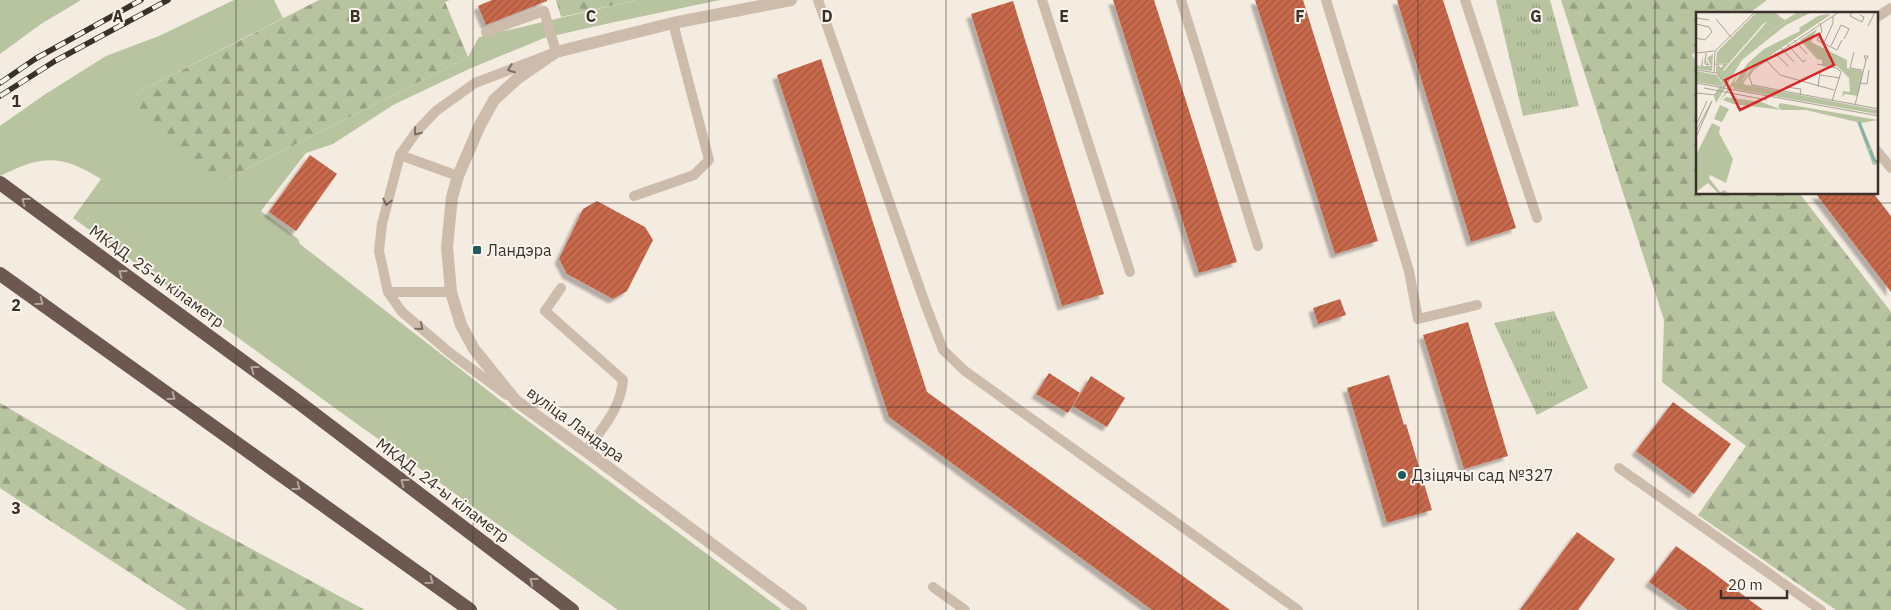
<svg xmlns="http://www.w3.org/2000/svg" width="1891" height="610" viewBox="0 0 1891 610" font-family="'IBM Plex Sans',sans-serif">
<style>
.grass{fill:#b8c4a0}
.forest{fill:url(#forest-firs)}
.park{fill:url(#park-tufts)}
.building{fill:url(#building-hatch);filter:url(#shadow)}
.lines{fill:none;stroke-linecap:round;stroke-linejoin:round}
.service{stroke:#cdbbac;stroke-width:10}
.tertiary{stroke:#cdbbac;stroke-width:12}
.trunk{stroke:#6c584f;stroke-width:14}
.rail-casing{stroke:#3b302b;stroke-width:5.5}
.rail{stroke:#fbf5ee;stroke-width:4;stroke-dasharray:11;stroke-linecap:butt}
.oneway{stroke:#7d6f65}
.oneway2{stroke:#b4a69e}
.grid{fill:none;stroke:#3b302b;stroke-width:1;stroke-opacity:0.55}
.poi-dot{fill:#1f5a5e;stroke:#fbf5ee;stroke-width:2}
.labels{text-anchor:middle;dominant-baseline:central;stroke-width:4;stroke-linejoin:round;paint-order:stroke}
.poi-label{font-size:16px;fill:#3b302b;stroke:#fbf5ee;text-anchor:start}
.street-label{font-size:16px;fill:#3b302b;stroke:#fbf5ee}
.inset-river{fill:none;stroke:#7fb0b2;stroke-width:2.5}
.inset-road{fill:none;stroke:#aaa098;stroke-width:1}
.view{fill:#d62828;fill-opacity:0.15;stroke:#d62828;stroke-width:2.5}
.inset-edge{fill:none;stroke:#3b302b;stroke-width:2.5}
.grid-label{font-size:16px;text-anchor:middle;font-weight:bold;fill:#3b302b;stroke:#fbf5ee;stroke-width:4;stroke-linejoin:round;paint-order:stroke}
</style>
<defs>
<pattern id="forest-firs" width="22" height="20" patternUnits="userSpaceOnUse" patternTransform="scale(1.25)"><rect width="22" height="20" fill="#b8c4a0"/><path d="M5 1l3.5 6h-7zM16 11l3.5 6h-7z" fill="#97a083"/></pattern>
<pattern id="park-tufts" width="24" height="20" patternUnits="userSpaceOnUse" patternTransform="scale(1.25)"><rect width="24" height="20" fill="#b8c4a0"/><path d="M3 7l-1-3M5 7V3M7 7l1-3M15 17l-1-3M17 17v-4M19 17l1-3" fill="none" stroke="#97a083"/></pattern>
<pattern id="building-hatch" width="6" height="6" patternUnits="userSpaceOnUse" patternTransform="scale(1.25)"><rect width="6" height="6" fill="#c8694b"/><path d="M-1 1l2-2M0 6l6-6M5 7l2-2" fill="none" stroke="#a4573f"/></pattern>
<filter id="shadow"><feDropShadow dx="-4.5" dy="4.5" stdDeviation="1" flood-color="#0004"/></filter>
</defs>
<rect width="100%" height="100%" fill="#f4ebe1"/>
<g class="grass">
<path d="M0 0H81L41 24 0 54Z"/>
<path d="M234 0H274L283 18 135 94 229 178 468 57 479 37 636 0H720L601 25 544 38 469 69 393 105 333 144 306 153 261 211 298 239 300 244 500 400 782 610H618L339 411 73 218 101 179C61 154 42 155 0 176V126L44 95 106 56 159 36Z"/>
</g>
<g class="forest">
<path d="M319 0H450L445 2 468 57 229 178 206 172 135 115V94Z"/>
<path d="M556 0H636L561 17Z"/>
<path d="M1561 0H1767L1748 14H1697V51L1692 55 1697 62V194H1800L1891 312V610H1836L1698 515 1746 446 1662 382 1664 320Z"/>
<path d="M0 403 198 520 365 610H187L0 488Z"/>
</g>
<g class="park">
<path d="M1496 0H1550L1579 106 1523 116Z"/>
<path d="M1554 311 1588 388 1537 415 1494 323Z"/>
</g>
<g class="building">
<path d="M492 0H547V1L486 25 478 6Z"/>
<path d="M1113 0H1154L1237 262 1199 273Z"/>
<path d="M1255 0H1303L1378 241 1335 254Z"/>
<path d="M1397 0H1443L1516 228 1471 242Z"/>
<path d="M1013 1 1104 294 1062 306 971 14Z"/>
<path d="M821 59 927 392 1230 610H1152L889 417 777 75Z"/>
<path d="M310 155 337 174 296 231 269 212Z"/>
<path d="M1816 194H1874L1891 216V292Z"/>
<path d="M597 201 645 227 653 240 627 291 613 299 567 274 559 259 583 209Z"/>
<path d="M1340 299 1346 315 1318 324 1313 308Z"/>
<path d="M1468 322 1508 456 1464 469 1423 335Z"/>
<path d="M1049 373 1080 393 1068 413 1036 394Z"/>
<path d="M1389 375 1404 425 1406 424 1432 510 1387 523 1347 388Z"/>
<path d="M1091 376 1125 398 1107 427 1073 406Z"/>
<path d="M1673 402 1731 444 1694 494 1636 451Z"/>
<path d="M1577 532 1615 559 1578 610H1520Z"/>
<path d="M1676 546 1707 568 1763 610H1688L1649 582Z"/>
</g>
<g class="lines">
<g class="service">
<path d="M818 0 926 306 943 350 965 371 1298 610"/>
<path d="M1042 0 1130 272"/>
<path d="M1181 0 1258 246"/>
<path d="M1326 0 1409 271 1418 319 1477 305"/>
<path d="M1465 0 1537 218"/>
<path d="M1877 17 1891 8"/>
<path d="M486 32 544 11 556 52 475 83 436 111 417 131 400 155 382 224 379 251 388 292 402 312 449 352 507 395"/>
<path d="M1877 151 1891 168"/>
<path d="M400 155 458 176"/>
<path d="M634 196 694 175 709 160 673 23"/>
<path d="M561 288 545 311 623 380C621 408 602 429 586 451"/>
<path d="M388 292H451"/>
<path d="M1619 468 1821 610"/>
<path d="M933 587 965 610"/>
</g>
<path class="tertiary" d="M791 0 673 23 556 52 518 78 494 100 480 125 458 176 452 197 447 247 451 292 461 325 474 349 516 401 586 451 801 610"/>
<g class="trunk">
<path d="M0 183 293 398 572 610"/>
<path d="M0 274 470 610"/>
</g>
<defs>
<g id="rail">
<path d="M0 83 35 59 141 0"/>
<path d="M0 96 55 61 168 0"/>
</g>
</defs>
<use href="#rail" class="rail-casing"/>
<use href="#rail" class="rail"/>
</g>
<defs><path id="oneway-chevron" d="M-2-3.5L2.5 0L-2 3.5" fill="none" stroke-width="1.6" stroke-linecap="round" stroke-linejoin="round" transform="scale(1.25)"/></defs>
<g class="oneway">
<use href="#oneway-chevron" transform="translate(511 69) rotate(159)"/>
<use href="#oneway-chevron" transform="translate(417 132) rotate(129)"/>
<use href="#oneway-chevron" transform="translate(387 202) rotate(103)"/>
<use href="#oneway-chevron" transform="translate(420 327) rotate(40)"/>
</g>
<g class="oneway2">
<use href="#oneway-chevron" transform="translate(25 201) rotate(-143)"/>
<use href="#oneway-chevron" transform="translate(122 273) rotate(-144)"/>
<use href="#oneway-chevron" transform="translate(40 302) rotate(36)"/>
<use href="#oneway-chevron" transform="translate(254 369) rotate(-144)"/>
<use href="#oneway-chevron" transform="translate(172 397) rotate(36)"/>
<use href="#oneway-chevron" transform="translate(404 482) rotate(-143)"/>
<use href="#oneway-chevron" transform="translate(297 487) rotate(36)"/>
<use href="#oneway-chevron" transform="translate(430 581) rotate(36)"/>
<use href="#oneway-chevron" transform="translate(533 581) rotate(-143)"/>
</g>
<path class="grid" d="M236 0V610M473 0V610M709 0V610M946 0V610M1182 0V610M1418 0V610M1655 0V610M0 203H1891M0 407H1891"/>
<g class="poi-dot">
<rect x="472" y="245" width="10" height="10" rx="2.5"/>
<circle cx="1402" cy="475" r="5"/>
</g>
<g class="labels">
<g class="poi-label">
<text x="487" y="250">Ландэра</text>
<text x="1412" y="475">Дзіцячы сад №327</text>
</g>
<g class="street-label">
<text transform="translate(157 276) rotate(36)">МКАД, 25-ы кіламетр</text>
<text transform="translate(576 424) rotate(36)">вуліца Ландэра</text>
<text transform="translate(443 490) rotate(37)">МКАД, 24-ы кіламетр</text>
</g>
</g>
<g transform="translate(1696 12)">
<rect width="182" height="182" fill="#f4ebe1"/>
<path d="M61 0H79L88 8 81 4 67 12 27 58 30 63 76 18 106 0 114 1 90 13 46 48 20 91 18 84 28 71 20 60V53L25 57 30 51H20L21 40ZM103 22 57 57 47 72 181 98V102L38 77 37 74 23 90 42 61 38 70 45 71 54 58ZM17 42 16 59 0 57 1 53 5 54 7 43V54H15L11 46ZM0 59 21 63 26 71 23 74 0 70ZM84 91 182 108 165 111 182 152 177 153 161 110 110 98H86L82 95Z" fill="#b8c4a0"/>
<path d="M102 0H106L76 18 29 64 26 61 70 11 71 4H81L89 8ZM132 2 134 3 57 55 55 53 45 71 39 70 51 52 68 37 104 19 103 16 122 4ZM121 17 115 30 151 48V56L167 59 162 84 149 82 146 85 147 79 154 80 153 66 141 54 126 53V48L121 47 104 28ZM30 85 65 90 86 98 37 92 27 88ZM24 93 33 97 26 110 18 107ZM16 111 24 115 23 121 37 147 30 171 14 163 13 166 24 180 29 178 32 182H23L12 171 0 180V143Z" fill="#b8c4a0"/>
<path class="inset-river" d="M163 110 173 136M174 138 178 148 183 151"/>
<path class="inset-road" d="M156 0 154 4 166 10 168 5 164 3M20 7 35 25M0 11 1 6 13 8M124 11 126 19 121 28 141 38 146 28M0 12 13 15 16 20 9 28 0 26M172 14 179 0M98 28 111 42M128 31 137 11V4M91 32 107 50 110 48M135 34 145 13 153 17 148 27M85 36 98 50M19 39 59 0M158 40 154 56 166 58M0 41 18 39M79 41 92 54M9 48 13 53 9 52V48L10 43V41M70 48 84 63 138 78M19 52H29L25 57 21 52M121 52 141 56 145 60 136 89M0 58 21 61 27 70 19 83 0 81M18 61 19 39M124 63 144 66M0 71 183 104M164 71 171 72 173 58M56 73 183 97M56 73 53 64 58 57 143 0M90 75 105 77 104 83M122 75 124 60M8 76 71 88M159 93 170 48 168 44H172L170 48M0 113 11 89M0 119 16 89M0 125 16 89"/>
<path class="view" d="M123 22 138 53 44 98 29 68Z"/>
<rect width="182" height="182" class="inset-edge"/>
</g>
<g class="grid-label">
<text x="118" y="22">A</text>
<text x="355" y="22">B</text>
<text x="591" y="22">C</text>
<text x="827" y="22">D</text>
<text x="1064" y="22">E</text>
<text x="1300" y="22">F</text>
<text x="1536" y="22">G</text>
<text x="16" y="107">1</text>
<text x="16" y="311">2</text>
<text x="16" y="514">3</text>
</g>
<path d="M1721 590v8h66v-8" fill="none" stroke="#3b302b" stroke-width="2.5"/>
<text x="1728" y="590" font-size="15" fill="#3b302b" stroke="#fbf5ee" stroke-width="4" paint-order="stroke">20 m</text>
</svg>
